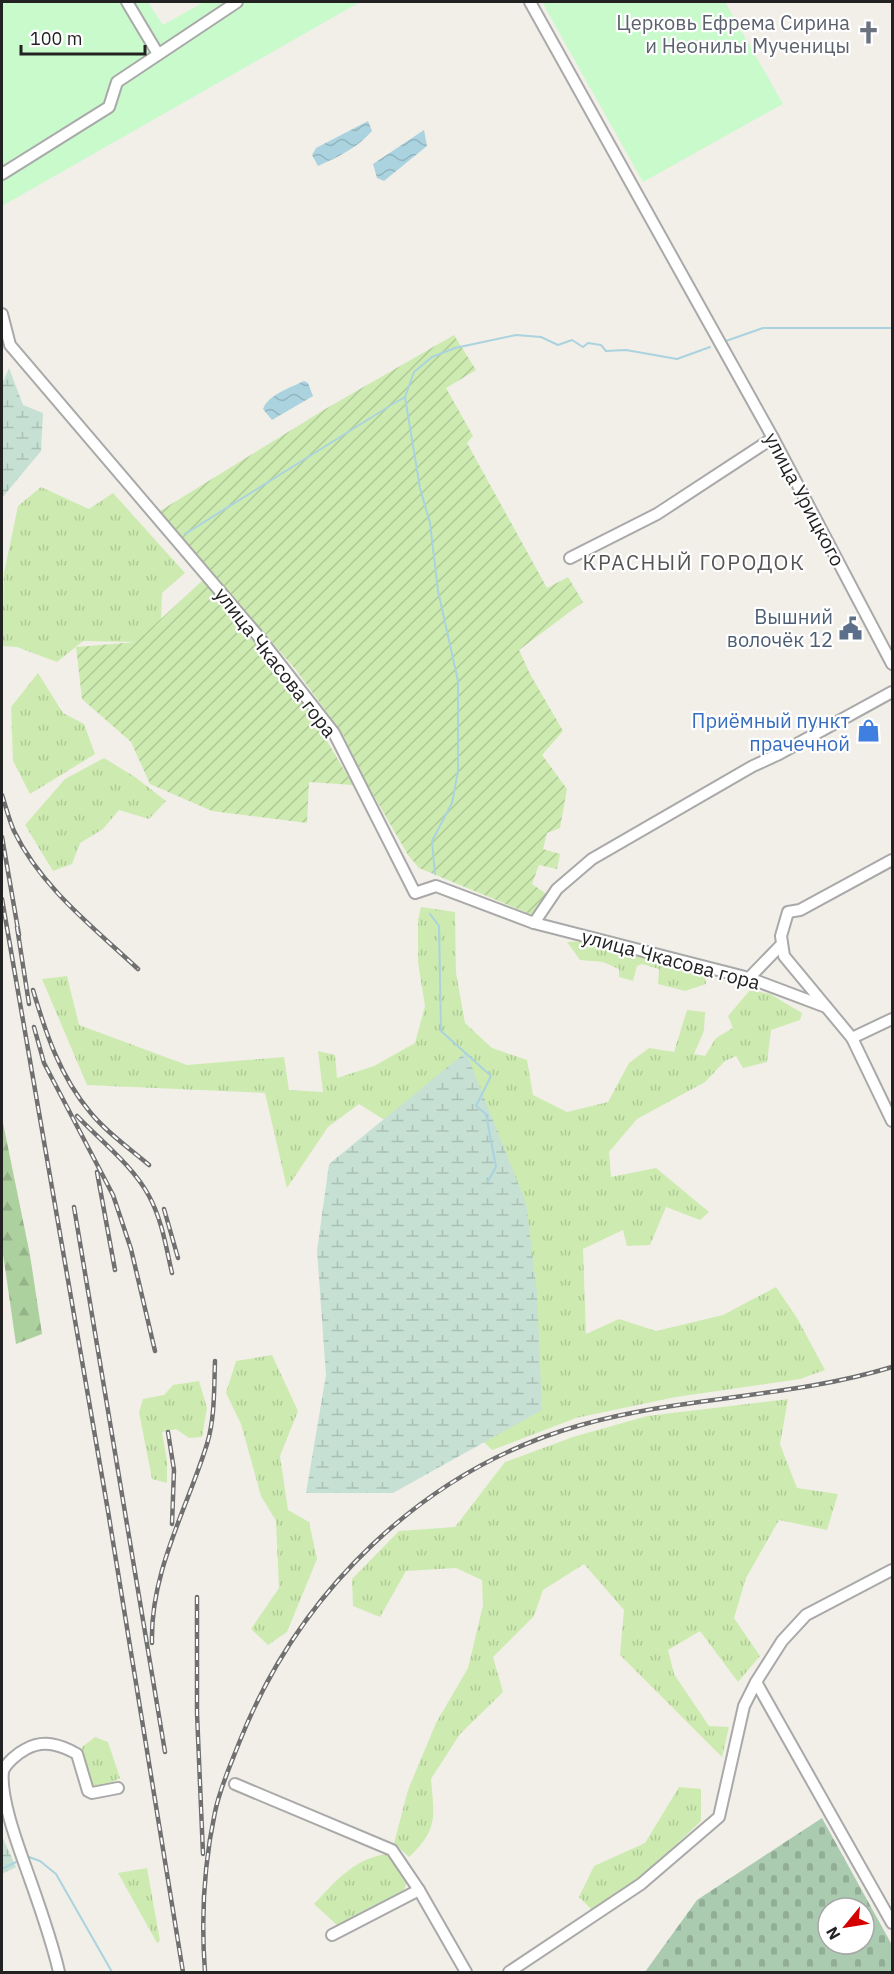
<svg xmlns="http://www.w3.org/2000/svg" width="894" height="1974" viewBox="0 0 894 1974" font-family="'IBM Plex Sans',sans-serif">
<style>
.grass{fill:url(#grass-tufts)}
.forest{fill:url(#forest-firs)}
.wetland{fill:url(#wetland-marsh)}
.cemetery{fill:url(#cemetery-stones);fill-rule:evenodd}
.park{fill:#c8facc}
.garden{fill:url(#garden-furrows)}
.water{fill:url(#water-waves)}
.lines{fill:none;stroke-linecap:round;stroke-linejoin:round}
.stream{stroke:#aad3df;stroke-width:2}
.minor-casing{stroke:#a9a9a9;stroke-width:14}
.minor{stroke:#fff;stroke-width:10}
.rail-casing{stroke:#707070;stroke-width:4.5}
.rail{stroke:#fff;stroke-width:2;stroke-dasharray:7;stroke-linecap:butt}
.labels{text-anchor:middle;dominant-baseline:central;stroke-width:4.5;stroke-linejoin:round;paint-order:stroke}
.worship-label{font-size:20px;fill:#5b616d;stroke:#fff;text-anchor:end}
.street-label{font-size:20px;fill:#222;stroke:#fff}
.service-label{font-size:20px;fill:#4e5e75;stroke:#fff;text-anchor:end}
.shop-label{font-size:20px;fill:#366cbe;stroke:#fff;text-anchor:end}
.neighbourhood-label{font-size:21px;letter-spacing:1.5px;fill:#555;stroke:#fff}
</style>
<defs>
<pattern id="grass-tufts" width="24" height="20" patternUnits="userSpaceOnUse" patternTransform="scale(1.5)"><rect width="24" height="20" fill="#cdebb0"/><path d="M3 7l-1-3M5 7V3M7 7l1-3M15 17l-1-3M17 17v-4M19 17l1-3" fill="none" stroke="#b0c997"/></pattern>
<pattern id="forest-firs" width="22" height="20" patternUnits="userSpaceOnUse" patternTransform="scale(1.5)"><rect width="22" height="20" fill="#add19e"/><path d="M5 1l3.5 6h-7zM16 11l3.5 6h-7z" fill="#95b388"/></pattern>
<pattern id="wetland-marsh" width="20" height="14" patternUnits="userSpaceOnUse" patternTransform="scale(1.5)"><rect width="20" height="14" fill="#c6e0d4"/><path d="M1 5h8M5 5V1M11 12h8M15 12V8" fill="none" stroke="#aac0b6"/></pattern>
<pattern id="cemetery-stones" width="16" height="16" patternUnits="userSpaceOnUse" patternTransform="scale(1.5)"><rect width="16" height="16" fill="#aacbaf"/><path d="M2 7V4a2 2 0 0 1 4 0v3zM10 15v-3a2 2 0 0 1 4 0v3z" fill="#92ae96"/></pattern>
<pattern id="garden-furrows" width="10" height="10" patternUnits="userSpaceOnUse" patternTransform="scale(1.5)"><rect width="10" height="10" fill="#cdebb0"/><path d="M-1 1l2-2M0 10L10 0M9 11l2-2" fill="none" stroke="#b0c997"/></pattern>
<pattern id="water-waves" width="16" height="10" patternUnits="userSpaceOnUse" patternTransform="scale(1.5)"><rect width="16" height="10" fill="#aad3df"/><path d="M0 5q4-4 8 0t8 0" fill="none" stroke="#92b5bf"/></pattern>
</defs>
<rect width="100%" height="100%" fill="#f2efe9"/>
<g class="grass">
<path d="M41 487 89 509 113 493 185 573 162 593 161 621 138 642 83 641 57 662 17 647 2 646 4 573 18 506Z"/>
<path d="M38 673 63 713 84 724 95 754 30 794 13 761 11 707Z"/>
<path d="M104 758 135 777 166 801 149 819 119 810 103 829 80 843 72 864 53 871 25 825 65 779Z"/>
<path d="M421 907 455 912 456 973 465 1023 492 1048 527 1060 533 1095 567 1112 608 1102 629 1063 649 1048 674 1052 687 1010 705 1012 704 1031 694 1054 705 1056 716 1038 733 1028 728 1016 750 990 770 994 802 1013 800 1020 771 1030 767 1062 743 1068 736 1056 725 1061 705 1082 637 1119 609 1152 611 1177 656 1168 709 1212 700 1220 666 1207 650 1245 627 1246 623 1230 583 1249 586 1334 619 1319 656 1331 723 1315 776 1287 797 1318 825 1370 800 1379 676 1397 576 1418 492 1450 456 1415 429 1148 359 1104 328 1127 287 1188 265 1093 87 1085 42 979 67 976 79 1025 187 1065 284 1057 289 1090 323 1092 318 1051 335 1055 337 1078 374 1066 415 1043 425 1006 418 962V920Z"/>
<path d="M586 941 705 975 706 984 685 991 658 984 659 969 642 964 637 966 633 981 619 977V969L603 962 580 960 567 942Z"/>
<path d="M272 1355 298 1411 280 1456 288 1510 309 1522 317 1559 287 1632 268 1645 251 1629 279 1588 276 1521 261 1496 241 1424 226 1393 236 1361Z"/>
<path d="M199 1381 207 1408 202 1437 189 1438 176 1429 162 1432 167 1461V1483L152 1479 139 1412 143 1399 164 1395 173 1385Z"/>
<path d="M788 1399 780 1444 797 1488 838 1494 827 1530 779 1520 746 1578 734 1618 760 1656 738 1682 700 1631 668 1650 674 1674 709 1726 729 1727 722 1757 620 1655 624 1610 584 1564 543 1590 534 1616 493 1657 503 1692 460 1734 431 1779C434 1816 439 1829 409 1857L394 1843 408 1790 436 1723 468 1668 483 1605 482 1580 456 1568 406 1571 380 1617 353 1606 352 1579 399 1531 455 1527 505 1462 573 1437 647 1416Z"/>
<path d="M95 1737 108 1742 120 1778 102 1788 90 1789 84 1768 82 1747Z"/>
<path d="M679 1787 701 1789V1821L647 1872 592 1910 579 1897 594 1866 645 1843Z"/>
<path d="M390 1854 407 1882 404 1890 337 1925 314 1904C336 1881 356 1856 390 1854Z"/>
<path d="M147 1868 160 1941 157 1943 118 1873Z"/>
</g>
<path class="forest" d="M2 1118 30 1255 42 1334 16 1344 2 1247Z"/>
<g class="wetland">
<path d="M9 368 23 405 43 413 41 451 2 498V384Z"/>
<path d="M466 1052 526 1203 537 1292 542 1410 393 1493H306L326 1375 317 1251 329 1164Z"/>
<path d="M2 1836 16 1867 2 1874Z"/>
</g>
<path class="cemetery" d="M822 1818 892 1945V1972H645L697 1900ZM828 1908H864V1944H828Z"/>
<g class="park">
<path d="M2 2H148L163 25 204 2H360L2 206Z"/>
<path d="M542 2H725L783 104 643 182Z"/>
</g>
<g class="garden">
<path d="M454 335 476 370 446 388 473 436 467 443 547 588 568 577 583 602 519 650 530 674 563 731 542 755 567 789 560 828 547 833 543 849 560 854 557 869 539 865 532 884 548 895 536 912 530 914 419 868 408 855 367 784 342 733 296 670 160 511 327 408Z"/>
<path d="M204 579 271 657 331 736 327 741 353 785 309 782 307 823 212 811 150 784 131 742 82 699 76 647 136 642Z"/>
</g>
<g class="water">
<path d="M368 121 372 131C357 148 338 157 318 166L312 155 316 148Z"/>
<path d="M424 130 427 146 384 181 377 178 373 164Z"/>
<path d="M304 381 308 383 313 396 272 420 263 409C269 394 290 388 304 381Z"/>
</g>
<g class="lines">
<g class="stream">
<path d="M723 342 763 328H892"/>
<path d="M391 405 405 397"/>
<path d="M185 534 388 407"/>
<path d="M435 874 432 841 452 803 458 771V681L438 591 430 523 420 488 405 397 414 372 432 357 455 348 516 335 541 337 558 345 572 340 583 347 588 343 601 345 606 351 626 350 677 359 710 347"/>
<path d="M430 914 439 926 441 1031 491 1076 476 1106 486 1114 496 1167 488 1181"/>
<path d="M29 1857 40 1861 56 1874 112 1972"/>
<path d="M2 1869 16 1862"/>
</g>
<defs>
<g id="minor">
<path d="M127 2 158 54"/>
<path d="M530 2 773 438 892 664"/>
<path d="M2 174 109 107 117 82 237 2"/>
<path d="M2 314 10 345 259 637 334 733 415 893 436 886 534 923 749 978 826 1007"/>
<path d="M570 558 657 514 773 438"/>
<path d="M892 860 800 910 788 912 781 936 784 956 852 1038 892 1121"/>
<path d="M534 923 557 889 592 859 753 766 777 755 892 692"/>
<path d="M749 978 780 946"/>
<path d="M852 1038 892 1019"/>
<path d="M756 1682 892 1923"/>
<path d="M235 1784 392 1850 419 1890 466 1972"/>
<path d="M332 1935 419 1890"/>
<path d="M59 1972C51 1937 38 1902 26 1868 17 1843 0 1797 3 1771 6 1763 18 1753 26 1749 44 1739 61 1745 77 1754L88 1791 92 1793 118 1788"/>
<path d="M509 1972 641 1884 719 1817 744 1706 756 1682 782 1641 806 1615 892 1570"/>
</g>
</defs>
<use href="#minor" class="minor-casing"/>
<use href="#minor" class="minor"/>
<defs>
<g id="rail">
<path d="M2 795C6 807 9 820 14 831 41 887 93 927 138 969"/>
<path d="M2 837 19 935"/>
<path d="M2 899 108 1511 183 1972"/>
<path d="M17 927 29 1004"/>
<path d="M33 990C46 1034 60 1076 90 1112 106 1132 129 1148 149 1165"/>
<path d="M34 1027 44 1063 113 1195 131 1249 155 1351"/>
<path d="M77 1116C101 1141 133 1166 149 1196 162 1220 166 1247 172 1273"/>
<path d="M97 1172 115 1270"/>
<path d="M74 1207 165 1752"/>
<path d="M164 1209 178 1258"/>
<path d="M168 1432 174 1470 172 1524"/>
<path d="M197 1597V1713L203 1854"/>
<path d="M152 1643C150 1572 187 1509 207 1444 215 1418 214 1388 215 1361"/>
<path d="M205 1972C201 1920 204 1864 215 1812 220 1788 230 1766 239 1743 298 1593 423 1469 581 1425 683 1396 791 1398 892 1367"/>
</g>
</defs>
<use href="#rail" class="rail-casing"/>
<use href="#rail" class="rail"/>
</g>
<defs>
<symbol id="church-bare" viewBox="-9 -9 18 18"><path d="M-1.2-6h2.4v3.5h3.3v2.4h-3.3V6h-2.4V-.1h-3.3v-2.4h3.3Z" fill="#6b7280" stroke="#fff" stroke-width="2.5" paint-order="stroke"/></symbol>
<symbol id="civic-bare" viewBox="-9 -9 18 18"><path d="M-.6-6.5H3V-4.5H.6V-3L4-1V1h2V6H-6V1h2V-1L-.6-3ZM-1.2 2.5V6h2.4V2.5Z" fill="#5c6f8a" stroke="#fff" stroke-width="2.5" paint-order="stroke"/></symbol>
<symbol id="shop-bare" viewBox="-9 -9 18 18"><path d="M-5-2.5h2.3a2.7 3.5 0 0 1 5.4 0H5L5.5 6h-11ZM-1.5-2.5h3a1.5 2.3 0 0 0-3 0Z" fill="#3f7fe0" stroke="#fff" stroke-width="2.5" paint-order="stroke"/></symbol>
</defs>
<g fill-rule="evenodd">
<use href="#church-bare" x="852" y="16" width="33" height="33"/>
<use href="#civic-bare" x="834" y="612" width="33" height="33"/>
<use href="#shop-bare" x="852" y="714" width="33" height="33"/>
</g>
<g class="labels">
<g class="worship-label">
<text x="850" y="22">Церковь Ефрема Сирина<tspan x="850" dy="23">и Неонилы Мученицы</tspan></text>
</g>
<g class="street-label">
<text transform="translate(805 499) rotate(62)">улица Урицкого</text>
<text transform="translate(276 662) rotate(52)">улица Чкасова гора</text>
<text transform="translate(671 959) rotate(15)">улица Чкасова гора</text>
</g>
<g class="service-label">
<text x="833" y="616">Вышний<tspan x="833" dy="23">волочёк 12</tspan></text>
</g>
<g class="shop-label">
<text x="850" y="720">Приёмный пункт<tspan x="850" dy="23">прачечной</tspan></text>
</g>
<g class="neighbourhood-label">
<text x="694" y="562">КРАСНЫЙ ГОРОДОК</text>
</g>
</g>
<rect width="894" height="1974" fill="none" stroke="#222222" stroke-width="6"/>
<g transform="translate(846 1926) rotate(240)"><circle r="28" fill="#ffffff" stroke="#a7a7a7" stroke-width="1.5"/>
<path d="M0-4.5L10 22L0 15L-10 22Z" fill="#d40000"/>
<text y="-9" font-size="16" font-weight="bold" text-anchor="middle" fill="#222222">N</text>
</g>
<path d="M21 45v9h124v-9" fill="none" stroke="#222222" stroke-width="3"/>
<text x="30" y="45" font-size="18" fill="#222222" stroke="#ffffff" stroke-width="4.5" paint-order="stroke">100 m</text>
</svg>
